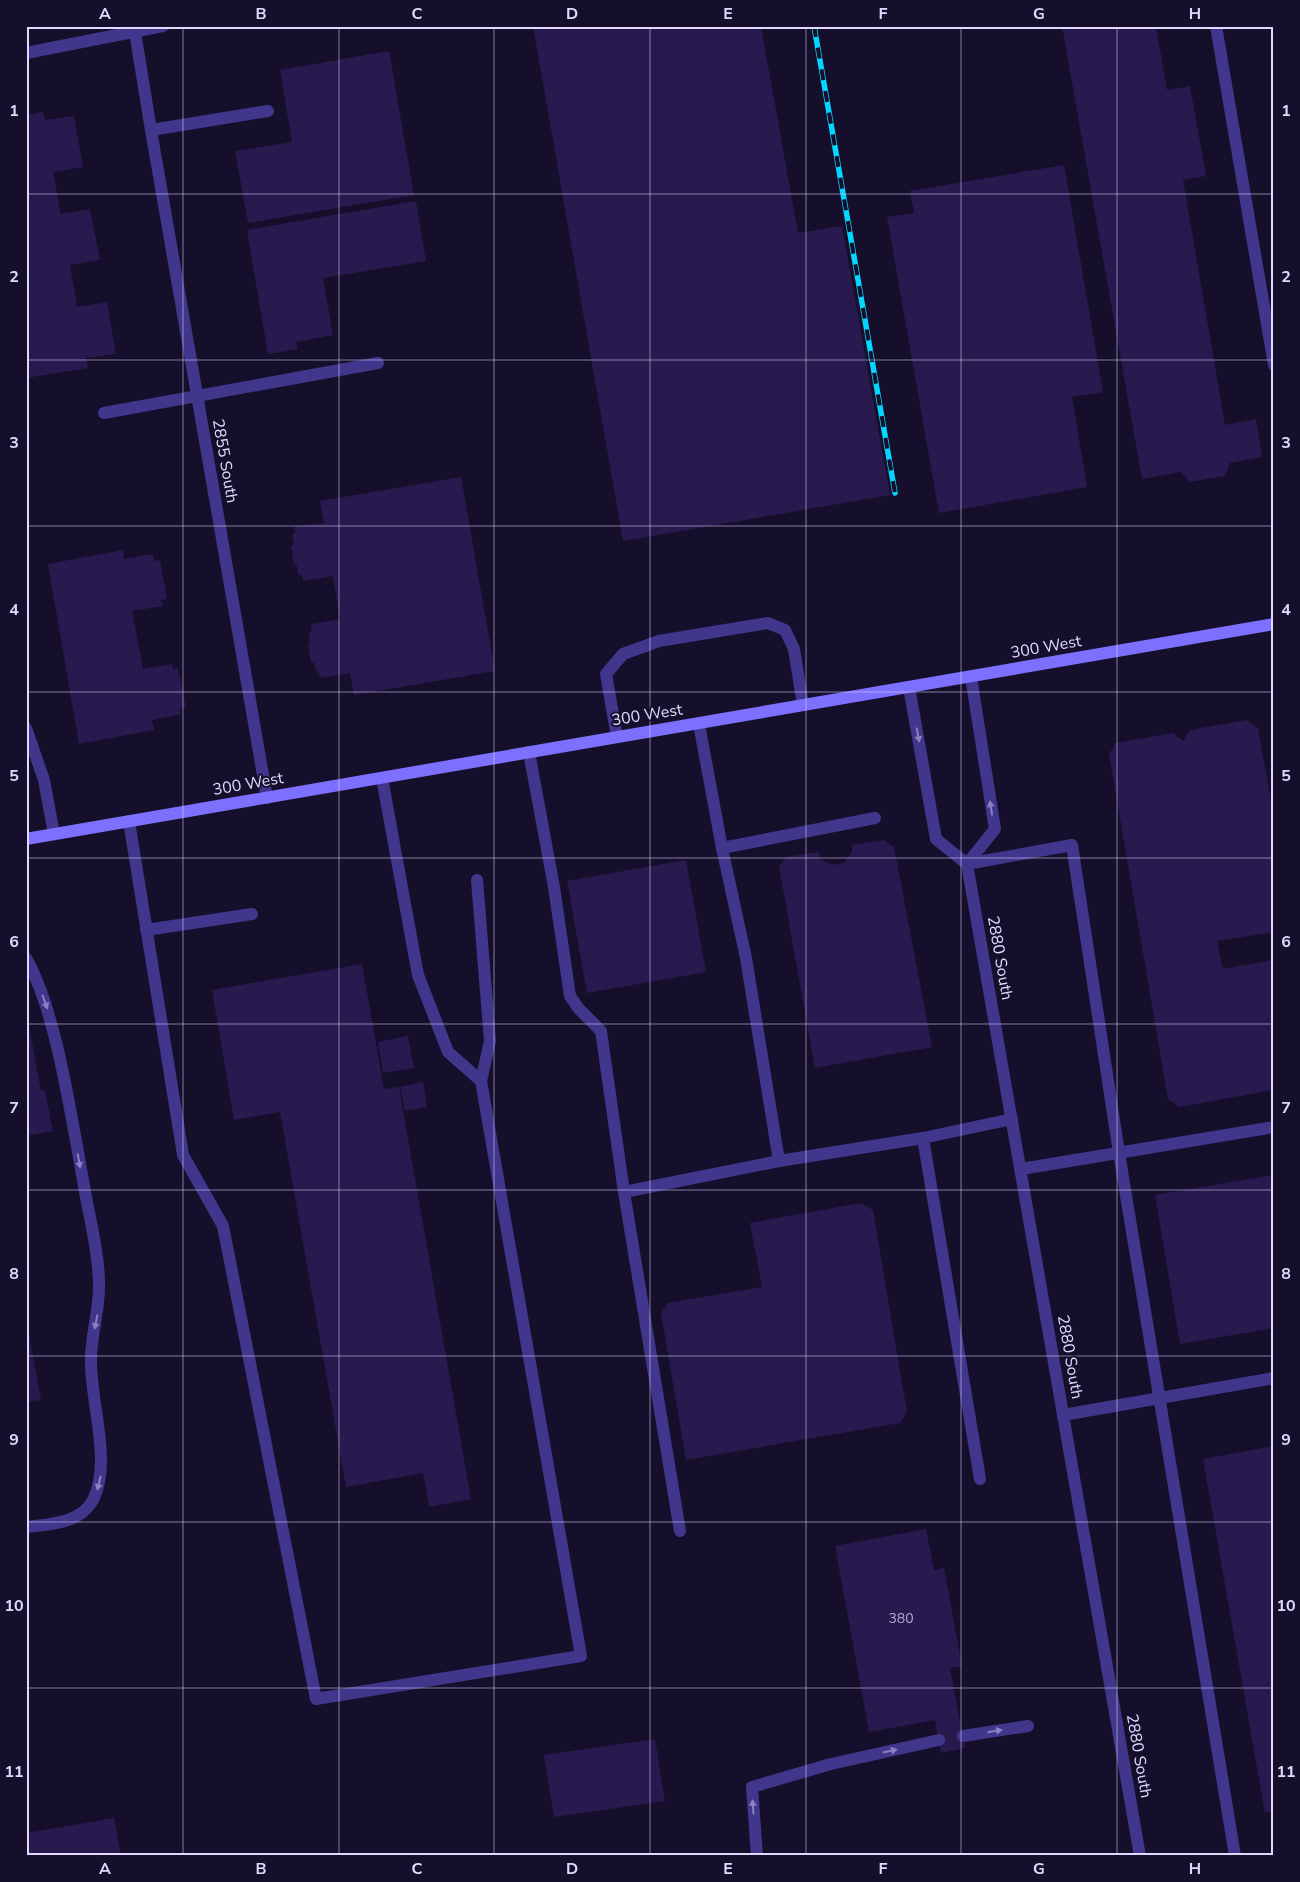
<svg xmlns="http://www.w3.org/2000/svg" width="1300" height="1882" viewBox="0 0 1300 1882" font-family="'Nunito Sans',sans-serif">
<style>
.building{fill:#281a4e}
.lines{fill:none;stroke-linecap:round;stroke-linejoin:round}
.lane{stroke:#40378d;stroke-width:12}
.street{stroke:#40378d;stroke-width:12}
.secondary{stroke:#7d70ff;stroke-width:12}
.rail-casing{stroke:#05d6ff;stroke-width:5.5}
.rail{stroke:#160f2b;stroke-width:4;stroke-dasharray:11;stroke-linecap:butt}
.oneway{fill:#8880c0}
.grid{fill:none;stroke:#e0d9ff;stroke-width:1;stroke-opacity:0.55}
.labels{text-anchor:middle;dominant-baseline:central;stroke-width:4;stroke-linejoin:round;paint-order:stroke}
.number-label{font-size:14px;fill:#b2a9d3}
.street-label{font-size:16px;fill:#e0d9ff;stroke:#160f2b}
.neatline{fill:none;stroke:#e0d9ff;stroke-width:2}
.grid-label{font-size:16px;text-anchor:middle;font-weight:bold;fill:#e0d9ff}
</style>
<rect width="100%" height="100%" fill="#160f2b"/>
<g class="building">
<path d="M533 26H761L798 233 842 226 890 495 623 541Z"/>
<path d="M1062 26H1156L1167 90 1190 86 1206 176 1183 180 1225 425 1256 419 1262 457 1230 463 1225 476 1190 482 1181 472 1142 479Z"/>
<path d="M389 51 414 195 248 223 235 151 292 142 280 70Z"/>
<path d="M43 112 45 120 74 116 83 167 53 172 61 214 90 209 100 260 70 265 77 307 107 302 116 354 86 358 88 368 26 378V115Z"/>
<path d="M1064 165 1103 392 1072 397 1087 487 939 513 887 217 914 213 910 191Z"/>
<path d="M416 201 426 261 323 278 333 335 296 342 298 349 268 354 247 230Z"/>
<path d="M461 477 495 671 354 695 350 673 321 678 319 673 316 671 314 663 311 662 308 644 310 642 309 633 312 630 311 624 340 619 333 576 303 581 302 576 298 574 297 566 294 564 291 547 294 544 292 535 295 533 294 527 324 523 320 501Z"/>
<path d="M123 550 124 559 153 554 154 561 160 560 167 599 161 600 163 606 132 611 143 669 172 664 173 669 178 668 186 708 180 709 181 714 152 720 154 730 79 744 48 564Z"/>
<path d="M1247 720 1258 728 1274 818V932L1217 941 1223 969 1274 960V1090L1179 1107 1168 1099 1109 754 1116 743 1173 733 1183 741 1190 730Z"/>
<path d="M884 840 894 847 932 1047 815 1068 779 867 786 857 819 852 820 858 831 865 844 863 852 852V845Z"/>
<path d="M686 860 706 972 587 993 567 881Z"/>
<path d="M362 964 384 1089 399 1087 471 1499 429 1507 423 1473 346 1487 280 1112 234 1120 212 990Z"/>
<path d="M26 1021H28L41 1091 45 1090 53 1131 26 1136Z"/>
<path d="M408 1036 414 1068 383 1073 378 1042Z"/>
<path d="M423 1082 427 1107 405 1111 400 1087Z"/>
<path d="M1274 1175V1328L1180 1344 1155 1195Z"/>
<path d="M861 1203 873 1210 907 1412 900 1423 686 1460 661 1313 668 1303 762 1287 750 1223Z"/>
<path d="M26 1319 41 1400 26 1402Z"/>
<path d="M1274 1446V1811L1265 1813 1203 1459Z"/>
<path d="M926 1529 934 1570 944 1568 962 1666 950 1668 965 1748 941 1753 935 1720 869 1732 835 1546Z"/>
<path d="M655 1739 665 1801 554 1817 544 1755Z"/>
<path d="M114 1818 121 1856H26V1833Z"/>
</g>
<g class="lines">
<g class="lane">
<path d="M1216 26 1274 365"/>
<path d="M135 32 151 130 268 111"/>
<path d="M26 53 163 26"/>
<path d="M104 413 378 363"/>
<path d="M699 724 722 848 746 958 779 1161 923 1138 1012 1119"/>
<path d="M26 728 44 780 54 834"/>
<path d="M617 737 606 674 623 654 659 641 768 623 785 630 794 649 803 705"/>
<path d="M529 752 554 887 570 996 579 1009 601 1031 624 1192"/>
<path d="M129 821 183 1155 223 1226 316 1699 581 1656 481 1081 448 1052 418 975 382 778"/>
<path d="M722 848 875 818"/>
<path d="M967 864 1072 845 1119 1153 1235 1856"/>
<path d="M477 880 490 1041 481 1081"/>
<path d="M146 930 252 914"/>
<path d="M26 958C42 987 50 1018 58 1050 68 1093 75 1136 83 1180 88 1212 99 1252 99 1284 100 1311 90 1336 91 1363 91 1403 112 1464 93 1500 80 1524 50 1524 26 1527"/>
<path d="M923 1138 980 1479"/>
<path d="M1021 1169 1274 1127"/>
<path d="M1063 1415 1274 1378"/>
<path d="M680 1531 624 1192 779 1161"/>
<path d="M963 1736 1028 1726"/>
<path d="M757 1856 752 1787 831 1764 939 1740"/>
</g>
<g class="street">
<path d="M151 130 267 798"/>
<path d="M909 687 936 839 967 864 1140 1856"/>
<path d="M967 864 995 829 971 677"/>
</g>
<path class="secondary" d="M26 839 1274 624"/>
<defs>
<path id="rail" d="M814 26 895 493"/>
</defs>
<use href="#rail" class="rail-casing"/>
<use href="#rail" class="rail"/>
</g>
<defs><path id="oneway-solid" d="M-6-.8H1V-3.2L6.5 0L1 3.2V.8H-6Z" transform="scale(1.25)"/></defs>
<g class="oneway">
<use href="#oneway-solid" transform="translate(918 735) rotate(79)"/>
<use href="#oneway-solid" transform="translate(991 808) rotate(-99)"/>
<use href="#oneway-solid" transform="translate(45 1002) rotate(70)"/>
<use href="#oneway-solid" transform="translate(79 1161) rotate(80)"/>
<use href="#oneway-solid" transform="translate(96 1322) rotate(101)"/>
<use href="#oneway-solid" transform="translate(99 1483) rotate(104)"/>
<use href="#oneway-solid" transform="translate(995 1731) rotate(-9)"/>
<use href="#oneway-solid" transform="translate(890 1751) rotate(-12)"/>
<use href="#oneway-solid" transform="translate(753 1807) rotate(-94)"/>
</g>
<path class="grid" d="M183 26V1856M339 26V1856M494 26V1856M650 26V1856M806 26V1856M961 26V1856M1117 26V1856M26 194H1274M26 360H1274M26 526H1274M26 692H1274M26 858H1274M26 1024H1274M26 1190H1274M26 1356H1274M26 1522H1274M26 1688H1274"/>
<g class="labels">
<g class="number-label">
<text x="901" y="1618">380</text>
</g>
<g class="street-label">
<text transform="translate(225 461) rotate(80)">2855 South</text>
<text transform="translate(1046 647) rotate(-10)">300 West</text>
<text transform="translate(647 715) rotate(-9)">300 West</text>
<text transform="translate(248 784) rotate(-10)">300 West</text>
<text transform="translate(1000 958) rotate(80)">2880 South</text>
<text transform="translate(1070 1357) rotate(80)">2880 South</text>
<text transform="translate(1139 1756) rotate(80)">2880 South</text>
</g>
</g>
<rect width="1300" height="1882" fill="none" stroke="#160f2b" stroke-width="55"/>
<rect x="28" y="28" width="1244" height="1826" class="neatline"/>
<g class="grid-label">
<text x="105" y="19">A</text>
<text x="261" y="19">B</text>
<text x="417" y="19">C</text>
<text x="572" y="19">D</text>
<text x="728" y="19">E</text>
<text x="883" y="19">F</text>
<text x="1039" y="19">G</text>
<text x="1195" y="19">H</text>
<text x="14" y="116">1</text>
<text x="1286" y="116">1</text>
<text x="14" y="282">2</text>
<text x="1286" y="282">2</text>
<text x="14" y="448">3</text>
<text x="1286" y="448">3</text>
<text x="14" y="615">4</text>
<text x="1286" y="615">4</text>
<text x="14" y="781">5</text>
<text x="1286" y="781">5</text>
<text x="14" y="947">6</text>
<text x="1286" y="947">6</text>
<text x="14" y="1113">7</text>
<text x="1286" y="1113">7</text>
<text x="14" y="1279">8</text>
<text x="1286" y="1279">8</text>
<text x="14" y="1445">9</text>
<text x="1286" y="1445">9</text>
<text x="14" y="1611">10</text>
<text x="1286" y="1611">10</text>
<text x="14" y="1777">11</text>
<text x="1286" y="1777">11</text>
<text x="105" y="1874">A</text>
<text x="261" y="1874">B</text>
<text x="417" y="1874">C</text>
<text x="572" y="1874">D</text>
<text x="728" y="1874">E</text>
<text x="883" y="1874">F</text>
<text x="1039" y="1874">G</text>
<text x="1195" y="1874">H</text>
</g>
</svg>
